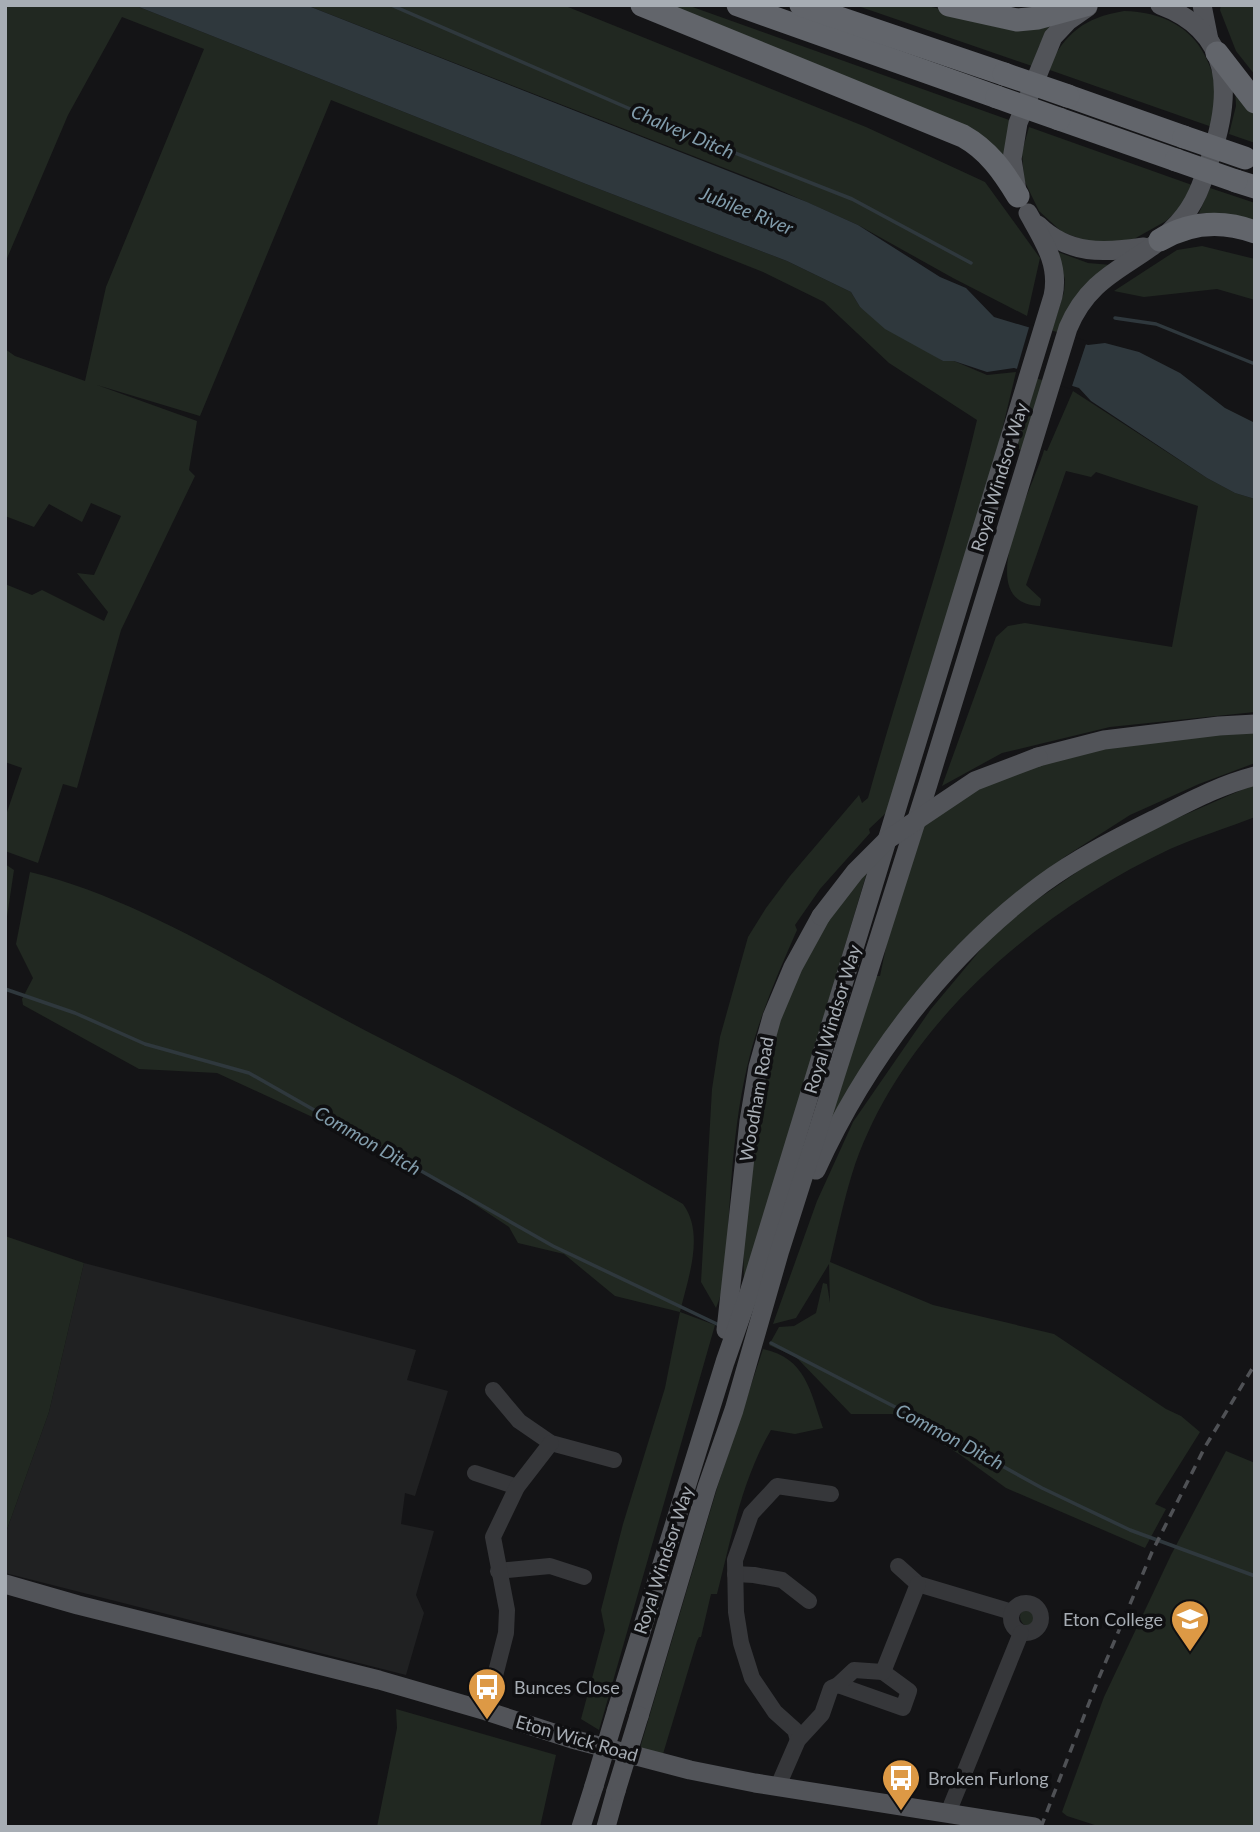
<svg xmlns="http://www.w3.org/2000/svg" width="1260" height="1832" viewBox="0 0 1260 1832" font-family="Lato,sans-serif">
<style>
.built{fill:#202122}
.green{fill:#212821}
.water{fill:#2f383d}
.pier{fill:#141416}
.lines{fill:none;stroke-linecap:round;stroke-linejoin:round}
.stream{stroke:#2f383d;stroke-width:3.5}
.minor{stroke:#36373a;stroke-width:16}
.major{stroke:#525459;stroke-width:19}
.highway{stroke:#62656b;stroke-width:23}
.rail{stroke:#4f5155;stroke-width:3.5;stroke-dasharray:9 7;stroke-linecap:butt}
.major-bridge{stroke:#525459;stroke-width:19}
.highway-bridge{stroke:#62656b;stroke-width:23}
.labels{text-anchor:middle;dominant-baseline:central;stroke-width:7;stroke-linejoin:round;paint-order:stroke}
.street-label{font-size:18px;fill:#a7adb4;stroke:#0f0f11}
.poi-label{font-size:18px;fill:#a7adb4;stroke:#0f0f11;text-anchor:start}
.water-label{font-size:19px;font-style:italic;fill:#829dac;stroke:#0f0f11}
</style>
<rect width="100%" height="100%" fill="#141416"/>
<path class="built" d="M84 1263 416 1350 407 1380 448 1391 415 1496 405 1493 401 1524 434 1531 416 1595 424 1613 406 1675 5 1573V1535L49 1412Z"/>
<g class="green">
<path d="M5 5H134L586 184 787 261 851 292 860 307 943 361H954L987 375 1016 372 994 464 887 812 869 829 870 833 820 889 795 925 797 930C779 971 761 1012 750 1055 731 1129 730 1208 725 1284L716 1308 701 1282 712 1089 720 1037 748 937 766 908 790 876 859 795 862 803 868 798C903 672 947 548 977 420L889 363 824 302 763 272 331 100 200 416 97 385 197 421 189 470 195 476 121 630 77 788 63 784 38 863 5 851V818L22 768 5 762V584L32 595 42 590 104 621 108 612 77 573 94 575 121 516 91 503 82 522 49 504 34 527 5 516V349L15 356 85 381 106 287 204 49 122 17 68 115 5 263Z"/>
<path d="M306 5H563L866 127 985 182 1040 258 1027 316 953 278 858 225 773 187Z"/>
<path d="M657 5H687L1012 121 1003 162Z"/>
<path d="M855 5C876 5 900 2 921 5 969 12 1002 42 1054 25L1039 46 1032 66Z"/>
<path d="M1221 5H1255V75L1236 51 1220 10Z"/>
<path d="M1124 11C1161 12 1193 26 1208 62 1211 70 1216 80 1216 89 1216 101 1213 115 1212 127L1047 69C1066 33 1083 18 1124 11Z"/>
<path d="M1235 89 1255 112V143L1229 134 1236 106Z"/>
<path d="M1029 127 1192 185 1180 208 1166 221 1134 239 1095 244 1062 232 1039 211 1024 180 1022 152Z"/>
<path d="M1210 188 1255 203V221L1219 213H1199Z"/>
<path d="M1202 246 1255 259V300L1217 289 1144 297 1114 291 1177 250Z"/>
<path d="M1058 252 1088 263 1111 265 1098 275 1022 451 1016 447 1064 292 1065 280Z"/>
<path d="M1073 391 1207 478 1235 493 1255 499V712L1110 727 1002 753 942 786 996 637 1008 626 1025 623 1172 647 1198 506 1096 472 1091 477 1066 471 1026 585 1041 599 1040 606C968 604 1035 485 1044 450L1047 451Z"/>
<path d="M1255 729V763L1199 784 1130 815 1066 856 1015 894 956 947 914 994 821 1139 873 976H880L892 918 922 822 980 784 1108 743Z"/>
<path d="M1255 784V817C1227 828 1197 837 1170 849 1036 912 898 1029 852 1174 843 1203 837 1233 830 1262L933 1305 1054 1334 1166 1409 1181 1416 1200 1432 1155 1504 1166 1509 1145 1548 1006 1488 959 1454 893 1414H851L796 1357 769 1345 779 1327 794 1326 816 1313 823 1283 827 1284 830 1303 829 1264 796 1318 773 1324 817 1201 853 1122 931 1009 1002 924 1116 845Z"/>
<path d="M870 862 744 1284 743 1241 757 1089 803 950Z"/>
<path d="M5 864 14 870 5 930Z"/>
<path d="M30 872C129 896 225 955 314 1003 361 1029 408 1052 456 1077 532 1117 608 1161 683 1204 705 1234 688 1278 680 1312L715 1325 599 1730 581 1719 605 1630 601 1610 623 1524 665 1388 680 1312 615 1296 564 1254 518 1243 509 1227 414 1164 217 1073 139 1069 23 1005 22 999 33 978 16 944Z"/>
<path d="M5 1236 84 1263 49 1412 5 1535Z"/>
<path d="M763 1349C806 1358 810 1391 823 1428L795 1434 771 1430C742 1479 731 1539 717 1594H711L701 1637H699L697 1641 663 1754 640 1748 718 1485Z"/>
<path d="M1226 1451 1255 1463V1827H1101L1067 1816 1062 1812 1104 1697 1171 1555Z"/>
<circle cx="1029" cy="1617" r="9"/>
<path d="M396 1709 556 1755 540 1827H377L397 1728Z"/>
</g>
<path class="water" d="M134 5H306L807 202 858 225 940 277 966 288 994 317 1088 345 1105 343 1139 352 1180 373 1225 408 1255 423V499L1235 493 1207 478 1091 401 1079 388 1014 368 987 372 954 361H943L885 329 860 307 851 292 787 261 586 184Z"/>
<path class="pier" d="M1030 324 1087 341 1071 389 1016 372Z"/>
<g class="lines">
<g class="stream">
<path d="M391 5 697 138 852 199 971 263"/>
<path d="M1115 318 1156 324 1255 364"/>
<path d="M5 989 75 1013 145 1044 249 1073 553 1246 717 1324"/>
<path d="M771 1343 899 1409 1042 1488 1130 1530 1255 1576"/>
</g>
<g class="minor">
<path d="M493 1390 519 1421 551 1443 614 1460"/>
<path d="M475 1473 517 1487"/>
<path d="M898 1566 918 1584 1012 1612"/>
<path d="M498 1571 550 1566 584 1577"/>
<path d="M735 1574 754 1575 782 1580 809 1601"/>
<circle cx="1026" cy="1618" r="15"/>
<path d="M838 1685 903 1708 909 1691 883 1672"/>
<path d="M486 1711 506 1633 507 1610 493 1537 517 1487 551 1443"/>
<path d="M798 1740 795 1730 775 1712 752 1678 741 1643 736 1612 735 1560 751 1514 777 1486 831 1494"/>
<path d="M778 1786 798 1740 822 1714 831 1688 838 1685 854 1670 883 1672 918 1584"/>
<path d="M948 1813 1021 1633"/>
</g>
<g class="major">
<path d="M1202 5 1209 40"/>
<path d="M1017 191 1012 159 1018 123 1053 37 1068 21 1088 7"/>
<path d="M1038 225C1069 255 1104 253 1144 247"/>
<path d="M1038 757 1104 740 1219 726 1255 724"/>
<path d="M816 1170C866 1060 944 957 1042 884 1076 859 1115 839 1153 820 1187 803 1217 786 1255 776"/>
<path d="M726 1330 749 1121 758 1067 772 1017 793 967 821 916"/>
<path d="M5 1584 78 1605 379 1680 486 1711 572 1739 690 1770 755 1783 1034 1827"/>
<path d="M617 1709 725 1362 748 1296 1053 296C1060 264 1043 240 1028 213"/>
<path d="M639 1716 707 1487 734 1410 780 1250 928 784 1068 328C1093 268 1140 266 1178 223 1196 204 1203 181 1211 156 1232 94 1233 32 1160 5"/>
<path d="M581 1827 594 1786"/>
<path d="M606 1827 616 1791"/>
</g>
<g class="highway">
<path d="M642 5 963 136C988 150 1003 171 1018 196"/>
<path d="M738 5 997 97"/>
<path d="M801 5 1004 74"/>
<path d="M949 5 1017 20 1038 18 1086 5"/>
<path d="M1217 53 1255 102"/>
<path d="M1068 96 1184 137"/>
<path d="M1059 119 1176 160"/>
<path d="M1236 181 1255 187"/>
<path d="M1160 240C1190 222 1222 220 1255 232"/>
</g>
<path class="rail" d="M1041 1827 1098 1680 1152 1552 1205 1447 1255 1364"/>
<g class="major-bridge">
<path d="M821 916 855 872 887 840 975 781 1038 757"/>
<path d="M594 1786 617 1709"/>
<path d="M616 1791 639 1716"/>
</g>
<g class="highway-bridge">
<path d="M1004 74 1068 96"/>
<path d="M997 97 1059 119"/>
<path d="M1184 137 1245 158"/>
<path d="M1176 160 1236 181"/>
</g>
</g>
<defs>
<symbol id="school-pin" viewBox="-11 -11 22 30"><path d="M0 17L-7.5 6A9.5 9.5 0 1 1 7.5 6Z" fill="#dd9945" stroke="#0f0f11"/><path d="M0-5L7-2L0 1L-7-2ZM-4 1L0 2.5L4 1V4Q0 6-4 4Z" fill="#fff"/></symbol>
<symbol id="bus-pin" viewBox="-11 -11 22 30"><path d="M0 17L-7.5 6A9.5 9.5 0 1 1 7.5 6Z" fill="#dd9945" stroke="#0f0f11"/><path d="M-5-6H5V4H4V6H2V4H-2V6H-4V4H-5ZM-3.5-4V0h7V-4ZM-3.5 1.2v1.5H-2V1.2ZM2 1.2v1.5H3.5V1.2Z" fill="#fff"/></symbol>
</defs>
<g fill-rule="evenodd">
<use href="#school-pin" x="1168" y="1597" width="44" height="60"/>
<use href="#bus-pin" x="465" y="1665" width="44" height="60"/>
<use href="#bus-pin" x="879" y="1756" width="44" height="60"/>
</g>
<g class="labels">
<g class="street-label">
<text transform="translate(999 477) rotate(-73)">Royal Windsor Way</text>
<text transform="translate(832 1019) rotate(-73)">Royal Windsor Way</text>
<text transform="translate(756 1099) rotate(-80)">Woodham Road</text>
<text transform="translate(663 1560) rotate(-72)">Royal Windsor Way</text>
<text transform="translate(577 1738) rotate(16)">Eton Wick Road</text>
</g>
<g class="poi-label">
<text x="1163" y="1619" text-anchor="end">Eton College</text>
<text x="514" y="1687">Bunces Close</text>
<text x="928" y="1778">Broken Furlong</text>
</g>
<g class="water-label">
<text transform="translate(683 131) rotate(23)">Chalvey Ditch</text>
<text transform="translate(747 210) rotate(22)">Jubilee River</text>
<text transform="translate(368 1140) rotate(30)">Common Ditch</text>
<text transform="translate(950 1436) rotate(28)">Common Ditch</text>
</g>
</g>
<rect width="1260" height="1832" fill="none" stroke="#a7adb4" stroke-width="14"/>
</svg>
